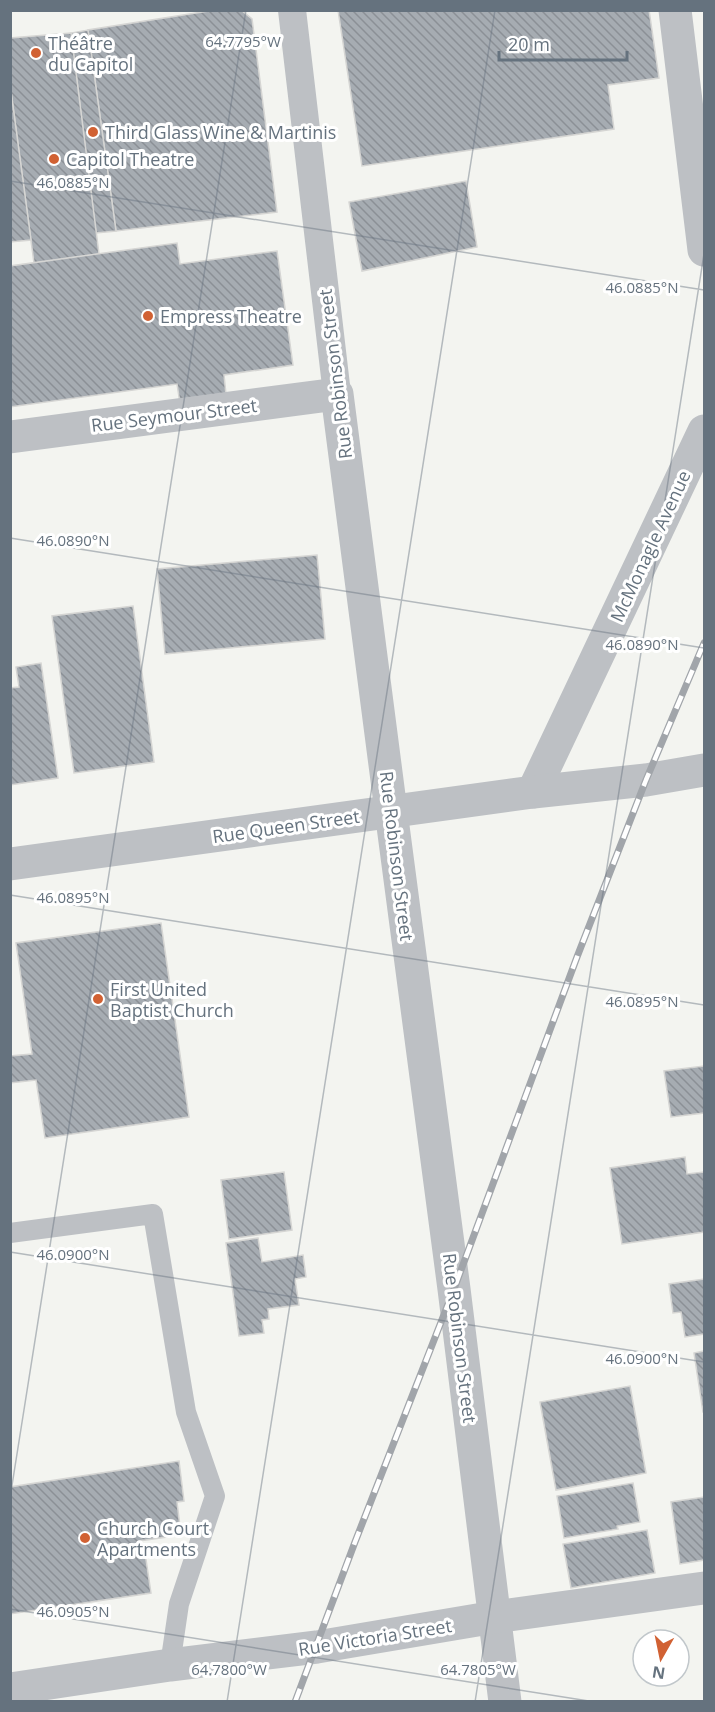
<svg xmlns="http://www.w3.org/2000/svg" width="715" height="1712" viewBox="0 0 715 1712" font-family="'Open Sans',sans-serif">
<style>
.building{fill:url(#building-back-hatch);stroke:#d5d5d3;stroke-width:1.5}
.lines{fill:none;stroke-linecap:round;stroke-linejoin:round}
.service{stroke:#bdc0c4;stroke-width:20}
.pedestrian{stroke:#bdc0c4;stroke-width:28}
.minor{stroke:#bdc0c4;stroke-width:33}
.tertiary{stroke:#bdc0c4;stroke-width:33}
.rail-casing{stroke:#a1a5aa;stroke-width:7}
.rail{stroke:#fff;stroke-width:4.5;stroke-dasharray:14;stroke-linecap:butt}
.ticks{fill:none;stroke:#65727e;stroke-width:1.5;stroke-opacity:0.45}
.poi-dot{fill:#d16133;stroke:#fff;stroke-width:2}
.labels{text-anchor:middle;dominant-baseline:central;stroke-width:6;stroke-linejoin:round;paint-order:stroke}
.poi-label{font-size:18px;fill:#65727e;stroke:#fff;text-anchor:start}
.street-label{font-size:18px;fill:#65727e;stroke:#fff}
.ticks-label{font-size:15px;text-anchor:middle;fill:#65727e;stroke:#fff;stroke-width:6;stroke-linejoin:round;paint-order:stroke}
</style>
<defs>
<pattern id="building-back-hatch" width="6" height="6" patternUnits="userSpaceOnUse" patternTransform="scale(1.5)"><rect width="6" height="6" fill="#a6acb2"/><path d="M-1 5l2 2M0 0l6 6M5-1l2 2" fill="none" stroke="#8b9096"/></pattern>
</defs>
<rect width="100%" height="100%" fill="#f3f4f0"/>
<g class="building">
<path d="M215 10H241L252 19 277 212 116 231 88 30Z"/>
<path d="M338 10H649L659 78 608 85 614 129 362 166Z"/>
<path d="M88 30 116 231 96 233 71 33Z"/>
<path d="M71 33 99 254 34 263 10 84V38Z"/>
<path d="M10 84 31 240 10 242Z"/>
<path d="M466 181 477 247 362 271 349 202Z"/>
<path d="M177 243 180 264 277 251 293 365 224 375 227 404 181 410 177 384 10 407V266Z"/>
<path d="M317 555 325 639 165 654 157 569Z"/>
<path d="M133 606 154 762 74 773 52 616Z"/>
<path d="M41 663 58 778 10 785V688L19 687 16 667Z"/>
<path d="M161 923 189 1117 45 1138 36 1080 10 1083V1056L32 1054 16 943Z"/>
<path d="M704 1066V1113L671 1117 664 1071Z"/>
<path d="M685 1157 687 1174 704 1172V1232L622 1244 610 1168Z"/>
<path d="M284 1172 292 1230 229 1239 221 1180Z"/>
<path d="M258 1238 262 1262 303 1255 306 1277 295 1279 299 1305 268 1309 269 1319 262 1320 264 1333 239 1336 226 1243Z"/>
<path d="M704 1279V1334L685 1337 681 1312 673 1313 669 1284Z"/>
<path d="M704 1351V1412H703L694 1353Z"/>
<path d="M630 1386 646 1473 556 1490 540 1402Z"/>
<path d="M179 1461 184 1501 177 1502 181 1535 139 1541 140 1554 145 1553 151 1593 10 1614V1487Z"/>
<path d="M633 1483 640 1522 617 1526 618 1529 564 1538 557 1496Z"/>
<path d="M704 1497V1560L680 1564 671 1502Z"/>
<path d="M647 1530 655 1573 571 1588 563 1544Z"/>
</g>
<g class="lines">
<path class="service" d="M10 1233 153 1214 186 1412 215 1496 179 1604 170 1665"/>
<path class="pedestrian" d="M292 10 337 394"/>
<g class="minor">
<path d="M10 437 337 394 391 811 454 1289 505 1702"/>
<path d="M533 792 704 431"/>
<path d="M10 864 533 792 646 780 704 770"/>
<path d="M10 1689 170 1665 317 1647 495 1617 704 1588"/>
</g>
<path class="tertiary" d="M675 10 704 250"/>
<defs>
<path id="rail" d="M295 1702 355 1542 454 1289 577 957 646 780 704 643"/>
</defs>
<use href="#rail" class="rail-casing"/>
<use href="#rail" class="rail"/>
</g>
<path class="ticks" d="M10 181 704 290M10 538 704 648M10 895 704 1005M10 1252 704 1362M10 1498 246 10M10 1609 595 1702M227 1702 495 10M475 1702 704 254"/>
<g class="poi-dot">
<circle cx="36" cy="53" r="6"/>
<circle cx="93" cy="132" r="6"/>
<circle cx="54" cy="159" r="6"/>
<circle cx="148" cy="316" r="6"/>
<circle cx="98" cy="999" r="6"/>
<circle cx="85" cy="1538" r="6"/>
</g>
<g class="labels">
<g class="poi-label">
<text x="48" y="43">Théâtre<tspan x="48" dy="21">du Capitol</tspan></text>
<text x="105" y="132">Third Glass Wine &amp; Martinis</text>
<text x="66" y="159">Capitol Theatre</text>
<text x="160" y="316">Empress Theatre</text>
<text x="110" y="989">First United<tspan x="110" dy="21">Baptist Church</tspan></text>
<text x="97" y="1528">Church Court<tspan x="97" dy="21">Apartments</tspan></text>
</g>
<g class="street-label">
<text transform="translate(335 374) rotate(-97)">Rue Robinson Street</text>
<text transform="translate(174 415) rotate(-7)">Rue Seymour Street</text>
<text transform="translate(650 546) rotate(-65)">McMonagle Avenue</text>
<text transform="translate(286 826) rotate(-8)">Rue Queen Street</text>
<text transform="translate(397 856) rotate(83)">Rue Robinson Street</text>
<text transform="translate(460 1338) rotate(83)">Rue Robinson Street</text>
<text transform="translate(375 1637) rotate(-9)">Rue Victoria Street</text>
</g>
</g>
<g class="ticks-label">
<text x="243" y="47">64.7795°W</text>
<text x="73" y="188">46.0885°N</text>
<text x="642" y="293">46.0885°N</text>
<text x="73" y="546">46.0890°N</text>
<text x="642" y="650">46.0890°N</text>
<text x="73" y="903">46.0895°N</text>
<text x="642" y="1007">46.0895°N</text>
<text x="73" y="1260">46.0900°N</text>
<text x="642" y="1364">46.0900°N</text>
<text x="73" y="1617">46.0905°N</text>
<text x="229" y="1675">64.7800°W</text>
<text x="478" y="1675">64.7805°W</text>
</g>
<rect width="715" height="1712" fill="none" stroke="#65727e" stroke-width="24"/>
<g transform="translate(661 1658) rotate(189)"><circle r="28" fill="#ffffff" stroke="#c1c7cb" stroke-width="1.5"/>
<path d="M0-4.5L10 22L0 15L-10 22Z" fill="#d16133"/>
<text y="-9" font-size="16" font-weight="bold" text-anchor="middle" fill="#65727e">N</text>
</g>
<path d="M499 51v9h128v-9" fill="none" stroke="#65727e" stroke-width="3"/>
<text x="508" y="51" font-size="18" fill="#65727e" stroke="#ffffff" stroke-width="4.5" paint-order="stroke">20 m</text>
</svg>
